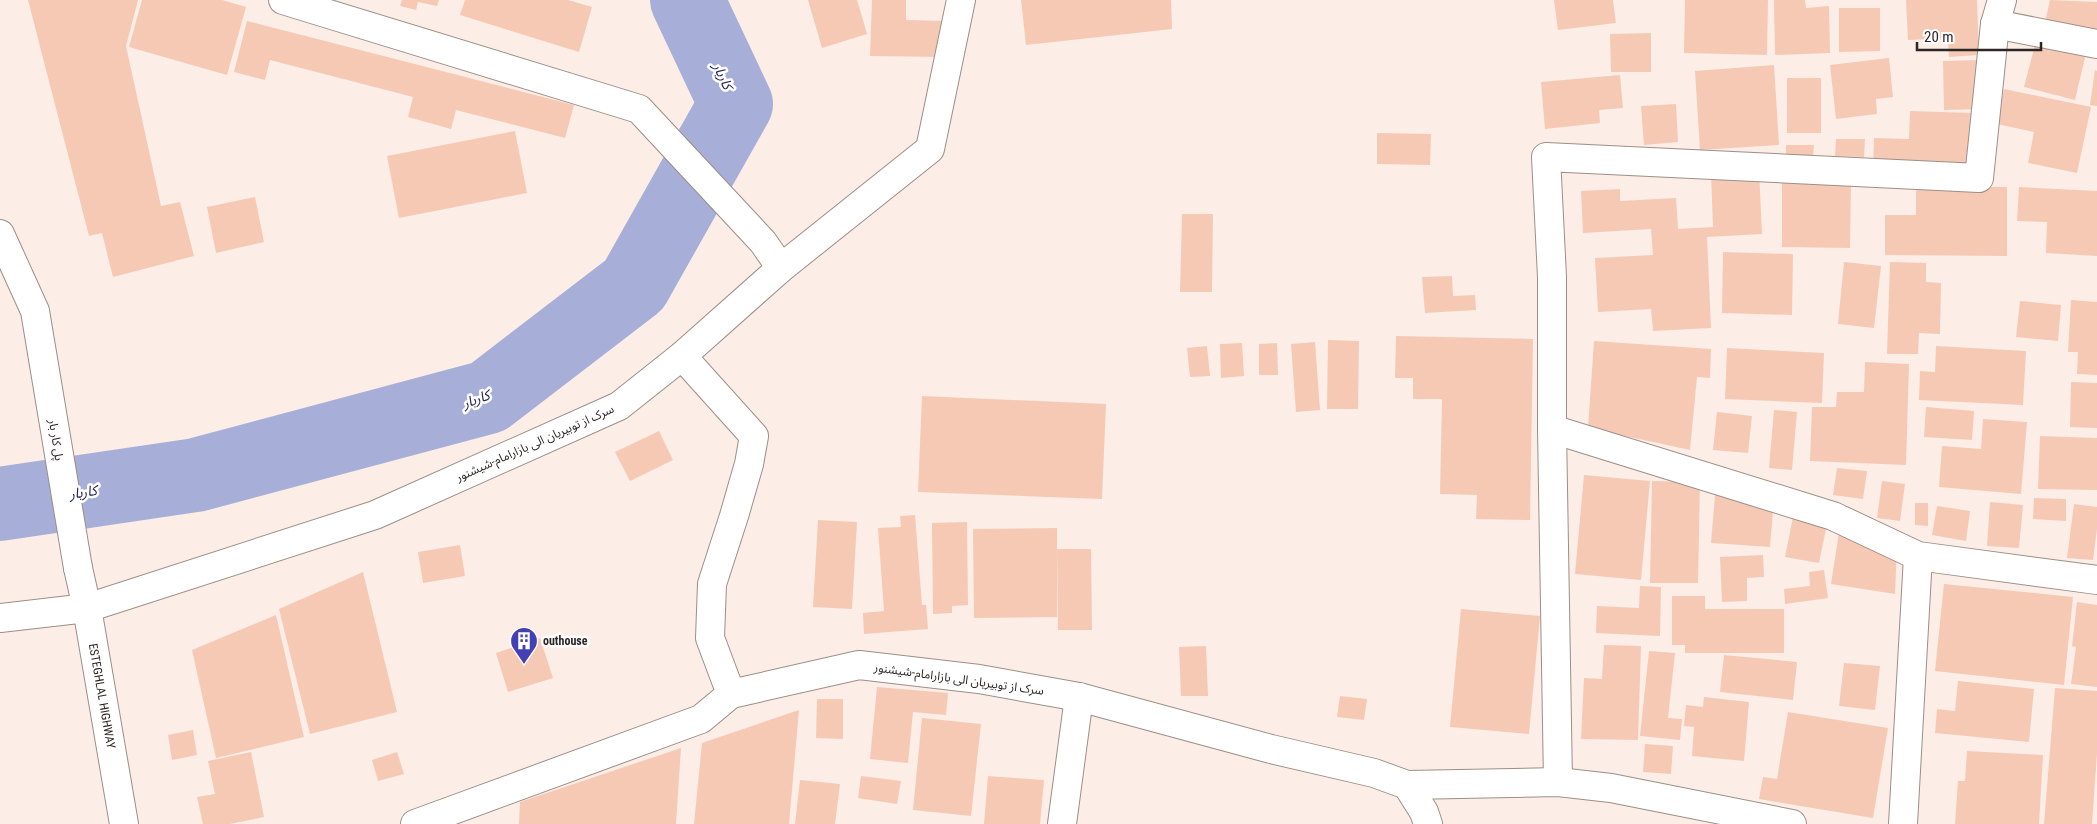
<svg xmlns="http://www.w3.org/2000/svg" width="2097" height="824" viewBox="0 0 2097 824" font-family="'Roboto Condensed','Noto Sans Arabic',sans-serif">
<style>
.lines{fill:none;stroke-linecap:round;stroke-linejoin:round}
.river{stroke:#a7aed7;stroke-width:74}
.building{fill:#f6c9b5}
.street-casing{stroke:#9c8e88;stroke-width:30}
.secondary-casing{stroke:#9c8e88;stroke-width:30}
.highway-casing{stroke:#9c8e88;stroke-width:30}
.street{stroke:#fff;stroke-width:28}
.secondary{stroke:#fff;stroke-width:28}
.highway{stroke:#fff;stroke-width:28}
.labels{text-anchor:middle;dominant-baseline:central;stroke-width:5;stroke-linejoin:round;paint-order:stroke}
.street-label{font-size:12px;fill:#2c2624;stroke:#fefefe}
.poi-label{font-size:12px;font-weight:bold;fill:#2c2624;stroke:#fefefe;text-anchor:start}
.water-label{font-size:14px;font-style:italic;fill:#222456;stroke:#fefefe}
</style>
<rect width="100%" height="100%" fill="#fcede7"/>
<g class="lines">
<path class="river" d="M0 504 196 475 488 397 634 285 736 104 687 0"/>
</g>
<g class="building">
<path d="M28 0H138L126 46 161 206 180 202 194 256 113 277 102 233 89 236Z"/>
<path d="M142 0H222L246 7 227 75 129 47Z"/>
<path d="M402 0H439L437 6 418 2 416 10 400 6Z"/>
<path d="M465 0H568L592 7 579 52 460 15Z"/>
<path d="M808 0H857L867 34 822 48Z"/>
<path d="M872 0H906V20L945 21V57L870 56Z"/>
<path d="M1021 0H1171L1172 29 1026 45Z"/>
<path d="M1554 0H1613L1616 23 1558 30Z"/>
<path d="M1685 0H1768L1767 55 1684 53Z"/>
<path d="M1774 0H1805L1806 8 1829 6 1830 53 1775 55Z"/>
<path d="M1906 0H1977L1979 55 1949 57 1948 38 1908 40Z"/>
<path d="M2050 0 2097 2V38L2044 27Z"/>
<path d="M1839 8H1880V51L1839 52Z"/>
<path d="M247 21 574 105 565 138 456 110 451 129 408 117 413 97 270 60 265 80 234 72Z"/>
<path d="M1651 33V72H1611L1610 34Z"/>
<path d="M2036 41 2086 53 2075 100 2024 87Z"/>
<path d="M1889 58 1893 97 1876 99 1877 114 1836 119 1830 65Z"/>
<path d="M1980 60 1981 109 1944 110 1943 61Z"/>
<path d="M1774 65 1779 145 1700 150 1695 71Z"/>
<path d="M2095 70 2097 71V106L2090 105Z"/>
<path d="M1620 75 1623 108 1599 110 1600 123 1545 129 1541 82Z"/>
<rect x="1787" y="78" width="34" height="55"/>
<path d="M2004 89 2091 107 2077 173 2028 163 2034 132 1997 124Z"/>
<path d="M1676 104 1678 142 1644 145 1641 106Z"/>
<path d="M1910 111 1972 113 1970 171 1873 168 1874 138 1909 139Z"/>
<path d="M515 131 527 193 399 218 387 156Z"/>
<path d="M1377 133 1431 134 1430 165 1377 164Z"/>
<path d="M1836 139H1865L1864 157 1835 156Z"/>
<path d="M1786 145H1814L1813 157H1786Z"/>
<path d="M1759 171 1762 234 1707 237 1711 328 1653 331 1651 309 1598 312 1595 258 1653 255 1651 229 1583 233 1581 191 1620 189V201L1676 198 1678 229 1713 227 1711 173Z"/>
<path d="M1782 181 1851 182 1850 248 1782 247Z"/>
<path d="M1916 187H2007V256L1885 255V215H1916Z"/>
<path d="M2019 187 2097 191V256L2046 253 2047 222 2017 221Z"/>
<path d="M255 197 264 242 216 253 207 207Z"/>
<path d="M1182 214H1213L1212 292H1180Z"/>
<path d="M1723 252 1793 254 1792 315 1722 313Z"/>
<path d="M1844 262 1881 266 1874 328 1838 324Z"/>
<path d="M1890 262 1926 263V282L1941 283 1940 334 1919 333 1918 354H1887Z"/>
<path d="M1452 276 1453 296 1475 295 1476 310 1425 313 1422 277Z"/>
<path d="M2071 300 2097 302V375L2077 374 2078 352H2068Z"/>
<path d="M2020 301 2061 305 2058 341 2016 337Z"/>
<path d="M1396 336 1533 339 1530 520 1476 519 1477 495 1440 494 1442 399H1413V378H1395Z"/>
<path d="M1328 340 1359 341 1358 409H1327Z"/>
<path d="M1594 341 1711 349 1710 378 1697 377 1690 450 1588 428Z"/>
<path d="M1315 342 1320 410 1296 412 1291 344Z"/>
<path d="M1242 343 1244 376 1221 378 1220 344Z"/>
<path d="M1277 343 1278 375H1259V344Z"/>
<path d="M1207 346 1210 376 1190 377 1187 348Z"/>
<path d="M1936 346 2026 351 2023 405 1919 400 1920 371 1935 372Z"/>
<path d="M1727 348 1824 353 1822 403 1725 399Z"/>
<path d="M1865 362 1909 364 1906 465 1810 461 1812 407H1836L1837 392H1864Z"/>
<path d="M2071 382 2097 383V428L2070 427Z"/>
<path d="M922 396 1106 404 1102 499 918 492Z"/>
<path d="M1926 407 1974 411 1972 440 1924 437Z"/>
<path d="M1774 410 1797 412 1792 470 1769 468Z"/>
<path d="M1717 412 1752 416 1748 453 1713 450Z"/>
<path d="M1983 419 2027 422 2021 494 1939 487 1942 446 1981 449Z"/>
<path d="M659 431 673 460 630 481 615 452Z"/>
<path d="M2040 436 2097 438V490L2038 489Z"/>
<path d="M1837 468 1867 471 1863 499 1833 495Z"/>
<path d="M1584 475 1650 481 1641 580 1575 574Z"/>
<path d="M1652 481 1700 482 1698 583H1650Z"/>
<path d="M1882 481 1905 484 1900 521 1877 518Z"/>
<path d="M1715 495 1774 499 1770 547 1711 543Z"/>
<path d="M2034 498 2066 499V521L2033 519Z"/>
<path d="M1990 502 2023 505 2019 548 1987 546Z"/>
<path d="M1915 503H1928V526L1915 525Z"/>
<path d="M2074 504 2097 507V529L2093 560 2067 558Z"/>
<path d="M1937 506 1970 511 1966 541 1932 535Z"/>
<path d="M915 515 922 605H926L928 629 864 634 863 613 884 611 878 528 901 527 900 516Z"/>
<path d="M1793 517 1827 524 1819 563 1785 557Z"/>
<path d="M818 520 857 522 852 609 813 607Z"/>
<path d="M967 522 968 605 952 606V613L933 614 932 523Z"/>
<path d="M1840 526 1897 548 1895 594 1831 584Z"/>
<path d="M1057 528V617L974 618 973 529Z"/>
<path d="M460 545 465 576 423 583 418 552Z"/>
<path d="M1057 549H1091L1092 630H1058Z"/>
<path d="M1763 555 1764 577 1747 578V601L1722 602 1720 557Z"/>
<path d="M1824 570 1828 598 1785 604 1784 589 1810 586 1809 572Z"/>
<path d="M363 572 397 712 310 734 279 609Z"/>
<path d="M1944 584 2073 597 2064 685 1935 671Z"/>
<path d="M1640 586 1661 587 1660 636 1596 633 1597 606 1639 608Z"/>
<path d="M1672 596H1705V609H1784V653H1685V645H1672Z"/>
<path d="M2077 602 2097 605V687L2071 684 2076 647 2072 646Z"/>
<path d="M1461 609 1540 616 1529 734 1450 727Z"/>
<path d="M276 615 304 737 216 758 192 650Z"/>
<path d="M540 638 553 678 508 692 496 653Z"/>
<path d="M1604 645 1641 646 1638 740 1581 739 1584 678 1602 679Z"/>
<path d="M1206 646 1208 696H1181L1179 647Z"/>
<path d="M1649 651 1675 653 1668 718 1682 719 1680 740 1640 736Z"/>
<path d="M1724 655 1797 662 1793 700 1720 692Z"/>
<path d="M1844 663 1880 666 1875 710 1839 706Z"/>
<path d="M1958 681 2034 689 2029 742 1935 733 1937 709 1955 711Z"/>
<path d="M877 687 948 693 946 715 913 712 908 763 870 759Z"/>
<path d="M2055 688 2097 691V753L2092 824H2044Z"/>
<path d="M1340 696 1367 699 1364 720 1337 717Z"/>
<path d="M1704 697 1749 702 1744 761 1692 756 1694 727 1684 726 1686 705 1703 707Z"/>
<path d="M817 699H843V739L816 738Z"/>
<path d="M799 710 789 824H694L702 743Z"/>
<path d="M1788 712 1888 728 1873 818 1759 799 1763 777 1777 779Z"/>
<path d="M922 718 981 724 971 816 913 810Z"/>
<path d="M193 730 197 755 172 760 168 735Z"/>
<path d="M1645 744 1673 746 1671 774 1643 772Z"/>
<path d="M681 748 676 824H519L520 802Z"/>
<path d="M1967 751 2043 755 2039 824H1955L1958 781H1965Z"/>
<path d="M251 752 264 817 230 824H203L197 797 215 794 208 761Z"/>
<path d="M397 752 404 774 378 781 372 760Z"/>
<path d="M861 776 901 781 897 804 858 798Z"/>
<path d="M988 776 1044 780 1040 824H984Z"/>
<path d="M800 780 840 784 835 824H795Z"/>
</g>
<g class="lines">
<defs>
<g id="street">
<path d="M283 0 639 109 763 242 781 268"/>
<path d="M1995 24 2097 44"/>
<path d="M682 356 781 268 930 149 961 0"/>
<path d="M1552 429 1833 516 1918 556 2097 580"/>
<path d="M0 618 87 608 375 515 619 406 682 356 754 436 749 464 734 516 712 584 710 638 731 694 859 665 979 679 1079 697 1271 749 1374 773 1407 785 1424 812 1428 824"/>
<path d="M1558 782 1552 429V277L1546 157 1979 178 1995 24 2002 0"/>
<path d="M1407 785 1558 782 1611 788 1792 824"/>
<path d="M415 824 701 719 731 694"/>
<path d="M1062 824 1079 697"/>
<path d="M1903 824 1918 556"/>
</g>
<path id="secondary" d="M0 234 35 311 78 568"/>
<path id="highway" d="M78 568 87 608 124 824"/>
</defs>
<use href="#street" class="street-casing"/>
<use href="#secondary" class="secondary-casing"/>
<use href="#highway" class="highway-casing"/>
<use href="#street" class="street"/>
<use href="#secondary" class="secondary"/>
<use href="#highway" class="highway"/>
</g>
<defs>
<symbol id="building-pin" viewBox="-11 -11 22 30"><path d="M0 17L-7.5 6A9.5 9.5 0 1 1 7.5 6Z" fill="#4340b6" stroke="#fefefe"/><path d="M-4-6H4V6H1V3H-1V6H-4ZM-2.5-4.3h1.7v1.8h-1.7ZM.8-4.3h1.7v1.8H.8ZM-2.5-1h1.7V.8h-1.7ZM.8-1h1.7V.8H.8Z" fill="#fff"/></symbol>
</defs>
<g fill-rule="evenodd">
<use href="#building-pin" x="508" y="625" width="32" height="43"/>
</g>
<g class="labels">
<g class="street-label">
<text transform="translate(56 440) rotate(81)">پل کار بار</text>
<text transform="translate(535 443) rotate(-24)">سرک از توبیریان الی بازارامام-شیشنور</text>
<text transform="translate(959 679) rotate(8)">سرک از توبیریان الی بازارامام-شیشنور</text>
<text transform="translate(102 696) rotate(80)">ESTEGHLAL HIGHWAY</text>
</g>
<g class="poi-label">
<text x="543" y="641">outhouse</text>
</g>
<g class="water-label">
<text transform="translate(723 76) rotate(65)">کاربار</text>
<text transform="translate(476 399) rotate(-20)">کاربار</text>
<text transform="translate(83 492) rotate(-9)">کاربار</text>
</g>
</g>
<path d="M1917 42v8h124v-8" fill="none" stroke="#2c2624" stroke-width="2.5"/>
<text x="1924" y="42" font-size="15" fill="#2c2624" stroke="#fefefe" stroke-width="4" paint-order="stroke">20 m</text>
</svg>
